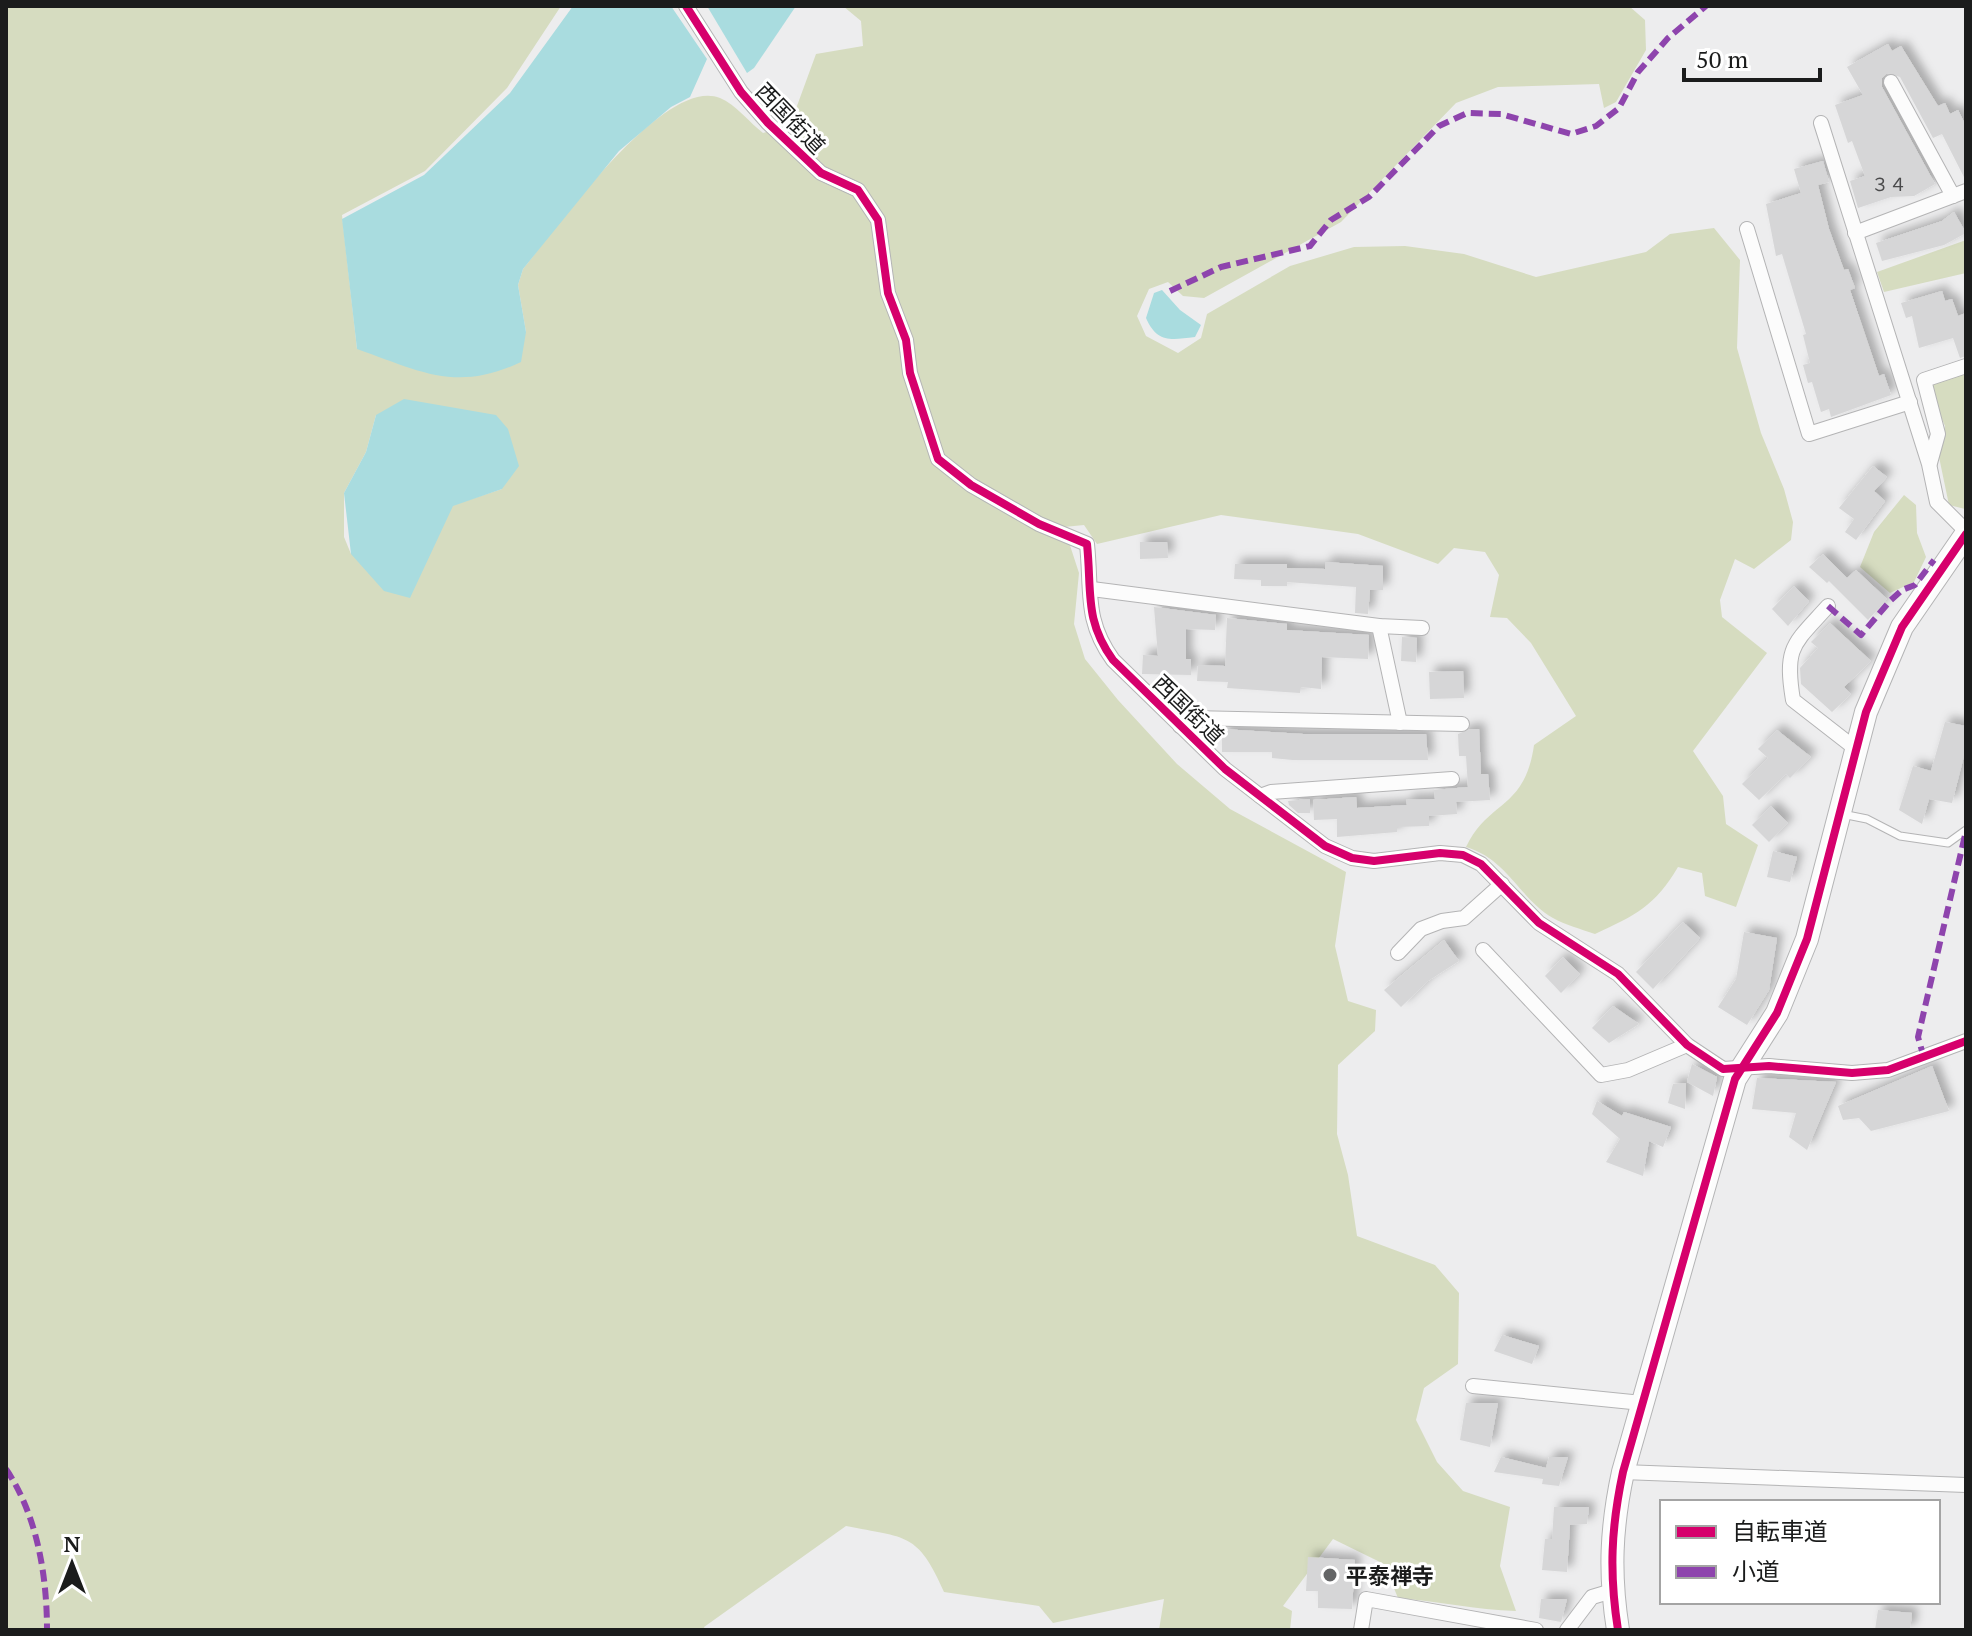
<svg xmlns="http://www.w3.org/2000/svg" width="1972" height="1636" viewBox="0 0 1972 1636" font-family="'PT Serif','Noto Sans JP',serif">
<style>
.green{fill:#d6dcc0;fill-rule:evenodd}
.water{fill:#a9dcdf}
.building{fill:#d6d6d7;filter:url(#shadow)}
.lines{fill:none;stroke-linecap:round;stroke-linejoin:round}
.lane-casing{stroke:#b4b4b5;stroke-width:9}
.street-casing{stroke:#b4b4b5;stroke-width:16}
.secondary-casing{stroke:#b4b4b5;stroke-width:24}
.lane{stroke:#fcfcfc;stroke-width:7}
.street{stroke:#fcfcfc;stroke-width:14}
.secondary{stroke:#fcfcfc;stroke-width:22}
.quiet{stroke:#8e44ad;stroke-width:6;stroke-dasharray:12 6;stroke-linecap:butt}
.cycleway-casing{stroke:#fff;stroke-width:13}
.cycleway{stroke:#d6006c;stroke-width:8}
.poi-dot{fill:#646566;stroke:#fff;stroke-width:3}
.labels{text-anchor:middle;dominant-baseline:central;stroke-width:6;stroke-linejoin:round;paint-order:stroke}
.number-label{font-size:18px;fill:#4a4a4b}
.street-label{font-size:22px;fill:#1b1c1c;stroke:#fff}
.poi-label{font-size:22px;font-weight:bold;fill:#1b1c1c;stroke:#fff;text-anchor:start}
</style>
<defs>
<filter id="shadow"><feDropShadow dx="6" dy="-6" stdDeviation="4" flood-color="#0004"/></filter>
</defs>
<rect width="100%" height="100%" fill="#ededee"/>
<g class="green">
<path d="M6 6H561L507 88 425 171 342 215 357 349 526 332 518 285 523 269C555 230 664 75 720 98 735 104 750 123 763 133L790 125 816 54 863 46 861 21 843 6H1629L1645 20 1646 50 1616 102 1604 108 1599 84 1498 87 1456 103 1341 222 1204 298 1183 296 1168 282 1149 289 1137 316 1146 336 1178 353 1201 338 1207 314 1290 266 1354 247 1405 246 1464 254 1536 277 1646 252 1670 234 1714 228 1740 260 1737 348 1761 433 1784 489 1793 522 1791 540 1754 569 1735 559 1720 600 1722 617 1767 653 1693 751 1723 796 1726 824 1758 845 1736 907 1705 896 1702 873 1678 867C1655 906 1636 915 1595 934 1581 929 1565 925 1553 918 1519 898 1507 859 1466 847 1488 800 1525 810 1534 745L1576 716 1531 643 1507 618 1490 617 1499 575 1485 552 1454 548 1438 564 1358 534 1221 515 1097 544 1084 525 1064 527 1079 573 1074 624 1085 659 1118 700 1177 764 1230 809 1346 872 1335 946 1348 1001 1376 1010 1375 1031 1338 1065 1337 1134 1348 1175 1357 1236 1435 1265 1459 1293 1458 1364 1424 1388 1416 1420 1437 1462 1463 1491 1510 1507 1500 1566 1516 1611C1476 1610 1438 1601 1398 1598L1384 1564 1333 1539 1283 1606 1292 1611 1290 1630H1159L1164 1599 1053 1623 1039 1606 944 1592C918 1532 906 1538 846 1526L704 1627 705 1630H6ZM376 415 502 489 453 505 351 554 344 537V493L366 452Z"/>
<path d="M1966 240V273L1884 292 1877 272Z"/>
<path d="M1966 373V508L1965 509 1949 505 1939 457 1945 426 1930 391 1932 383Z"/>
<path d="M1904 495 1916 505 1917 533 1926 557 1914 582 1890 593 1860 567 1874 532Z"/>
</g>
<g class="water">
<path d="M573 6H671L707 59 690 97 671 107 619 151 523 269 518 285 526 332 521 362C456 393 420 371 357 349L342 219 424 175 510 93Z"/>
<path d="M707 6H796L754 68 747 73Z"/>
<path d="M1162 290 1180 310 1201 325 1195 337C1170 340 1157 343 1146 318L1154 293Z"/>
<path d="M404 399 496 415 508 429 519 466 502 489 453 506 410 598 384 591 351 554 344 493 366 452 376 415Z"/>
</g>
<g class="building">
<path d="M1888 44 1892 51 1901 46 1938 106 1945 103 1950 114 1958 110 1966 126V181L1942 134 1933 138 1900 77 1887 73 1882 78V87L1935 184 1914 196 1891 197 1858 208 1850 181 1865 176 1852 141 1848 143 1835 105 1863 95 1847 67Z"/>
<path d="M1823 161 1829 182 1818 185 1829 229 1844 270 1848 269 1855 288 1850 290 1879 376 1884 374 1891 395 1831 417 1829 409 1821 412 1812 382 1808 383 1803 365 1810 363 1803 335 1806 334 1782 254 1776 256 1766 204 1801 193 1794 169Z"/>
<path d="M1954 212 1966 233 1944 245 1882 261 1876 243 1942 221Z"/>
<path d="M1942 291 1945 301 1952 299 1958 316 1966 313V356L1960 358 1953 338 1919 348 1912 316 1906 318 1901 303Z"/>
<path d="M1873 466 1887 477 1874 491 1885 501 1856 540 1845 532 1854 519 1839 508Z"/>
<path d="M1140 542H1167L1168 558 1140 559Z"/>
<path d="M1823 554 1847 578 1856 570 1887 599 1868 620 1829 581 1827 583 1809 567Z"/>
<path d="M1325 562 1383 566V590H1370L1368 614 1355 613 1356 587 1287 582V586H1261V580L1234 579 1235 564H1287V568L1325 569Z"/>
<path d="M1794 586 1809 601 1788 626 1772 609Z"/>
<path d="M1154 607 1216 615 1215 630 1186 629V659H1191V675L1142 674 1143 655 1158 656Z"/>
<path d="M1227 618 1287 624V630L1369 635 1368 659 1322 657 1321 689 1301 687 1300 693 1227 688 1228 682 1197 681 1198 665 1225 666Z"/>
<path d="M1830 623 1871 661 1844 687 1851 694 1832 712 1801 684 1800 668 1818 648 1811 642Z"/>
<path d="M1402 637 1417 638 1416 662 1401 661Z"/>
<path d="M1463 671 1464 698 1430 699 1429 672Z"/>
<path d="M1945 722 1966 726V748L1952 803 1929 799 1922 824 1899 810 1913 766 1931 771Z"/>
<path d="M1222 729 1303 734H1426L1428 760H1293L1272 758V752H1222Z"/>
<path d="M1471 729H1479L1481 774H1488L1490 800 1456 802 1457 814 1429 816V826L1397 827V832L1337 837V819L1314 820 1313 800 1356 797 1357 808 1407 805 1406 800 1435 799 1434 790 1468 787 1466 756H1459L1458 734Z"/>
<path d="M1777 730 1811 757 1790 778 1786 774 1759 800 1742 784 1768 758 1758 749Z"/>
<path d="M1310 799V813H1298L1289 805 1288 801Z"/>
<path d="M1771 806 1788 823 1769 842 1752 825Z"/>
<path d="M1773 851 1797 857 1790 882 1767 877Z"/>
<path d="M1683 922 1700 938 1653 989 1636 972Z"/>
<path d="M1744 932 1777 938 1769 990 1747 1025 1718 1007 1736 979Z"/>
<path d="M1444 940 1459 961 1428 981 1401 1007 1384 990Z"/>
<path d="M1563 957 1580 974 1561 993 1545 976Z"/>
<path d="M1613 1006 1639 1024 1609 1043 1592 1028Z"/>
<path d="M1692 1064 1717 1077 1713 1096 1687 1082Z"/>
<path d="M1932 1066 1949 1111 1871 1131 1859 1118 1843 1120 1838 1106Z"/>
<path d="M1757 1078 1836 1082 1807 1150 1789 1137 1796 1113 1752 1109Z"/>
<path d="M1686 1083 1685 1109 1668 1103 1673 1084Z"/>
<path d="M1597 1101 1622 1116 1624 1112 1671 1127 1663 1147 1649 1141 1643 1176 1606 1162 1620 1139 1592 1114Z"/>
<path d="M1502 1335 1539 1346 1532 1364 1494 1351Z"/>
<path d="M1466 1403H1498L1490 1447 1460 1440Z"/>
<path d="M1501 1457 1546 1468 1549 1457H1568L1559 1486 1542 1484 1543 1479 1494 1472Z"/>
<path d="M1554 1507H1589L1587 1524 1570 1525 1567 1572 1542 1570 1545 1539H1552Z"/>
<path d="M1308 1557 1355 1560 1352 1609 1318 1608V1591H1306Z"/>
<path d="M1541 1599H1567L1561 1622 1539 1618Z"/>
<path d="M1878 1610 1912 1613 1910 1630H1875Z"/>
</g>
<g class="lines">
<defs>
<path id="lane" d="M1842 814 1867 819 1900 836 1948 843 1966 830"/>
<g id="street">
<path d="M686 6 741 92 768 123 821 173 858 190 878 220 888 293 906 340 910 373 938 459 971 485 1039 524 1087 544C1092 592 1084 620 1113 660L1225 769 1325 846 1352 858 1374 861 1440 853 1463 855 1481 864 1539 923 1618 974 1687 1045 1723 1069 1769 1066 1852 1073 1888 1070 1966 1041"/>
<path d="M1891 82 1953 196"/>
<path d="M1821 123 1929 464 1937 502 1966 531"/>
<path d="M1747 229 1809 434 1910 402"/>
<path d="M1855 233 1966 191"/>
<path d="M1930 463 1938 434 1924 380 1966 366"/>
<path d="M1092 589 1379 626 1422 628"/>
<path d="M1828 606C1794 644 1784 646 1793 700L1856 749"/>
<path d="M1379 626 1400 723"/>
<path d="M1180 726 1191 718 1462 724"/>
<path d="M1260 796 1271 792 1452 779"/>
<path d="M1483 950 1601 1075 1628 1070 1687 1045"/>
<path d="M1398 953 1421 929 1442 921 1464 918 1502 884"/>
<path d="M1473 1386 1642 1403"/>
<path d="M1623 1472 1966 1485"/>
<path d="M1361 1630 1366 1599 1536 1630"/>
<path d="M1567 1630 1592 1597 1612 1591"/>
</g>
<path id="secondary" d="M1618 1630C1609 1573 1611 1528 1623 1472L1735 1079 1777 1013 1807 939 1866 712 1902 627 1966 534"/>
</defs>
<use href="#lane" class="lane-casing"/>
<use href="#street" class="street-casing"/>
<use href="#secondary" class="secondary-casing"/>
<use href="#lane" class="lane"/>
<use href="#street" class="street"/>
<use href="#secondary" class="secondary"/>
<g class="quiet">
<path d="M1170 291 1221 267 1310 246 1331 220 1369 197 1439 126 1467 113 1501 114 1571 134 1596 126 1619 108 1638 72 1668 38 1706 6"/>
<path d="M1828 606 1861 635 1890 601 1902 590 1915 585 1934 560"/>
<path d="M1924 1058 1918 1037 1966 831"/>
<path d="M6 1469C37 1515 47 1575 47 1630"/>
</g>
<defs>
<g id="cycleway">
<path d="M686 6 741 92 768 123 821 173 858 190 878 220 888 293 906 340 910 373 938 459 971 485 1039 524 1087 544C1092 592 1084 620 1113 660L1225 769 1325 846 1352 858 1374 861 1440 853 1463 855 1481 864 1539 923 1618 974 1687 1045 1723 1069 1769 1066 1852 1073 1888 1070 1966 1041"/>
<path d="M1618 1630C1609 1573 1611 1528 1623 1472L1735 1079 1777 1013 1807 939 1866 712 1902 627 1966 534"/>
</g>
</defs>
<use href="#cycleway" class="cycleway-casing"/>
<use href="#cycleway" class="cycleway"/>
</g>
<circle class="poi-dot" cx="1330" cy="1575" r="8"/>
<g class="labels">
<g class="number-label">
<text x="1889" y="184">３４</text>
</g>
<g class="street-label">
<text transform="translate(791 118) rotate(46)">西国街道</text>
<text transform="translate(1189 709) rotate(44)">西国街道</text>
</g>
<g class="poi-label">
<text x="1346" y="1575">平泰禅寺</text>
</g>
</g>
<rect width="1972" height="1636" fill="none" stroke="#1b1c1c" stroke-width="16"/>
<rect x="1660" y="1500" width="280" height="104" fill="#ffffff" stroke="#a4a4a4" stroke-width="2"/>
<rect x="1676" y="1526" width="40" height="12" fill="#d6006c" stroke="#a4a4a4" stroke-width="2"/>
<text x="1732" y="1540" font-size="24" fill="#1b1c1c">自転車道</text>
<rect x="1676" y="1566" width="40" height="12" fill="#8e44ad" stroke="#a4a4a4" stroke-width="2"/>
<text x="1732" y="1580" font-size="24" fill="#1b1c1c">小道</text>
<g transform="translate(72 1564)" stroke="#ffffff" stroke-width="6" paint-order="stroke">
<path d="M0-6L14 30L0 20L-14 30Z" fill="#1b1c1c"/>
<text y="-12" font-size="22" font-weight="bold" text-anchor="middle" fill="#1b1c1c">N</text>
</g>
<path d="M1684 68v12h136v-12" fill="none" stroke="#1b1c1c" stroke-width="4"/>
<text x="1696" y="68" font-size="24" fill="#1b1c1c" stroke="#ffffff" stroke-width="6" paint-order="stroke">50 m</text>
</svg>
